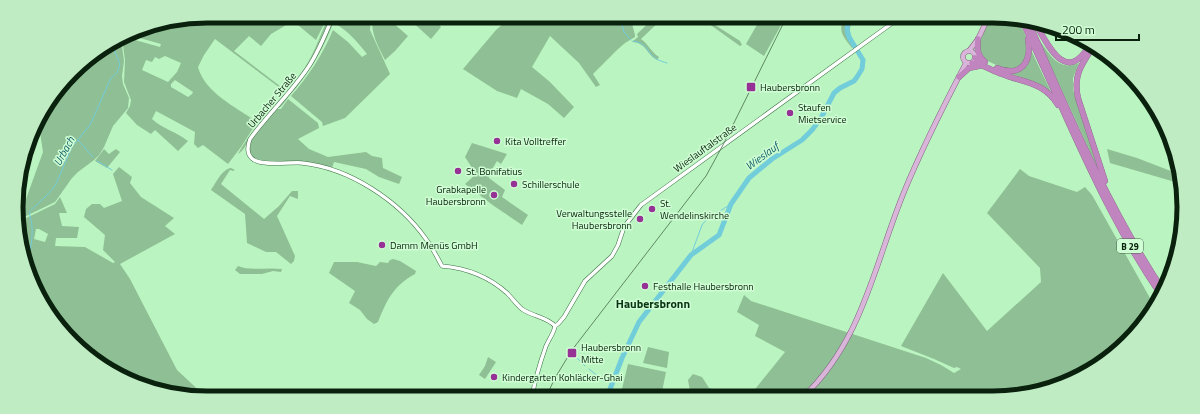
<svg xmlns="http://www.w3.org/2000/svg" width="1200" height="414" viewBox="0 0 1200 414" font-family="'Titillium Web',sans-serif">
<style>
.green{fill:#8fbf94;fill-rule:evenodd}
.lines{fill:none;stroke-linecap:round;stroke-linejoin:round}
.stream{stroke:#72cdda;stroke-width:1}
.river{stroke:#72cdda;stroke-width:5}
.minor-casing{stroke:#3a7043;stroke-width:4.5}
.major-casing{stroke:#806281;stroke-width:5.5}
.highway-casing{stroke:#806281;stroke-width:6}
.minor{stroke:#fff;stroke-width:3.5}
.major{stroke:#d9b6d9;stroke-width:4.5}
.highway{stroke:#c085bf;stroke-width:5.5}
.rail{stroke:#608865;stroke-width:1}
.poi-dot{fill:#963196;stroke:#d0fed4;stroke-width:1.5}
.labels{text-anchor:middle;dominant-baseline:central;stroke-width:3;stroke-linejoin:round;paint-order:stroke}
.shield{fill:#d0fed4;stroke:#456349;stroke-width:1}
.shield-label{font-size:9px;font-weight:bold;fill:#0a210e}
.poi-label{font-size:10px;fill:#0a210e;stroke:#d0fed4;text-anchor:start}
.street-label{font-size:10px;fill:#0a210e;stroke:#d0fed4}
.water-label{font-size:11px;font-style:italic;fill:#105e67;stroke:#d0fed4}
.quarter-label{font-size:12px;font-weight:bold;fill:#083313;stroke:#d0fed4}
.rim{fill:none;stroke:#0a210e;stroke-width:5}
</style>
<rect width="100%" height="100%" fill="#baf4c0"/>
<g class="green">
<path d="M207 16H303L321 25 326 16H328L316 40 293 21 271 34 261 46 249 36 234 51 285 90 284 91 215 39 204 55 198 67C205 93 236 107 257 122L241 147 228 164 203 145 198 148 194 144 195 132 156 111 152 119C163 129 177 132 188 141L178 151 155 130 151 134 137 125 126 113 130 106 131 100 124 82 125 60 122 38 134 30ZM129 35 161 44 160 47 128 38ZM165 56 181 63 177 72 168 82 142 70 146 60 152 62 155 57 159 59ZM175 80 193 92 192 94 188 97 171 87V84Z"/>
<path d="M329 16H331C324 32 318 48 309 63 293 88 272 109 253 132 248 139 246 149 238 154 255 122 284 99 304 69 315 52 321 33 329 16Z"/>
<path d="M334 16H336C325 46 310 73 289 96 286 100 283 105 279 108L278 107 302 79Z"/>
<path d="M338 16H371L370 30 390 74 345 118 323 126 322 122 291 96C308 77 323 54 333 30L348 42 362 57 367 54C358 43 348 30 335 24Z"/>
<path d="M372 16H385L408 36 395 51 385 60C377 44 371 34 372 16Z"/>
<path d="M408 16H432L441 27 431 39 410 20Z"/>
<path d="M512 16H630L635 35V37L625 43 617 50 593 74 600 85 596 87 579 63 550 36 532 67 550 82 574 107 564 118 548 104 521 89 517 98 497 91 463 69 496 30Z"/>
<path d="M656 16H665L641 39C648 44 652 53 659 57L657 60C646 54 647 43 632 42L638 37 637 34Z"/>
<path d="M698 16H701L740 41 742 45 740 46Z"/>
<path d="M762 16H786L764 56 746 44Z"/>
<path d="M845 16H856C847 28 849 33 856 45L852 48C843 36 837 31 845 16Z"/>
<path d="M991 16 1018 19 1027 39 1025 61 1017 68 1004 69 982 58 979 44Z"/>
<path d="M121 39 124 61 122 76 123 84 129 98 128 108 113 126 104 147 99 155 94 160 78 172 72 178 55 202 20 219 19 197 26 199 43 152 38 119 81 64Z"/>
<path d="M1039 40C1050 54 1058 72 1079 63L1073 78V90L1099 171Z"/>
<path d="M1031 50 1053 96C1037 82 1025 77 1004 73L1019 71 1031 55Z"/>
<path d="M288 99 318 123 319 128 298 139 309 149 328 157 366 152 372 156 382 158 383 168 402 177 399 184 379 177 366 169 334 162 332 168 315 163 302 161H263L254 158 250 155 248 149 253 137 276 109H281Z"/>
<path d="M472 143 507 154 501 164 497 161 491 171 487 168 489 178 505 190 502 197 528 215 522 225 494 206 465 184 476 174 465 157Z"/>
<path d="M104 149 109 154 116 149 120 152 107 168 95 161Z"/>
<path d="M1107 149 1137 158 1176 173 1175 182 1110 163Z"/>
<path d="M119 167 132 177 130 183 141 197 174 218 165 226 175 234 120 264 130 279 177 370 207 398 158 392 101 366 48 313 22 256 20 221 55 204 60 197 67 213H59L62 226 79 227 77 238H56L55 246 85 247 113 263 115 262 103 250 105 235 84 217 86 209 92 204H100L104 208 122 201 113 174ZM36 229H39L48 234 45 242 34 239Z"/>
<path d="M231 168 235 170 233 171 230 170 221 184 264 219 279 206 292 191H298V199L290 196 277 216 295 256 294 261 291 264 276 252H266L247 243 245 214 211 190C216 183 222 169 231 168Z"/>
<path d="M1020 169 1029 176 1077 192 1085 187 1092 195 1155 307 1119 350 1077 378 1018 396 745 397 756 388 785 352 755 336 759 325 737 312 744 295 751 301 926 358 941 365 954 373 961 369 957 367 954 368 934 359 901 346 943 273 987 331 1041 282 1040 268 987 213Z"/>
<path d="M393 259 400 261 416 271 415 274C393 286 387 300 378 322L374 324 367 319 360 310 349 303 355 291 329 273 334 262H357L376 266 380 262 388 263 390 260Z"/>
<path d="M238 266C248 271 268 267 282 269L281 272 273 271 262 274H240L235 270Z"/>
<path d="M648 347 669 352 667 368 643 363Z"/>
<path d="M488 357 496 362 485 379 479 375 485 366Z"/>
<path d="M628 364 666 372 661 397 622 389Z"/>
<path d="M693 374 702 377 709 388 732 397H689L690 391 688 380Z"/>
</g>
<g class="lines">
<g class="stream">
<path d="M620 16 624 32 631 40"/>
<path d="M633 41C648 43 646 51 655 58 659 61 664 62 667 63"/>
<path d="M78 140 93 157"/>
<path d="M97 161 112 170"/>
<path d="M691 255 702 225 706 220 731 204"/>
<path d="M26 265C30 256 33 237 32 227 32 222 30 217 29 212L47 195 55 186 72 147 90 125 111 78 117 73 120 64 113 47V44"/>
<path d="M575 356 585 366"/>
<path d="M589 369 604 381"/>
</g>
<path class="river" d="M607 397 622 358 639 322 691 255 719 235 731 204 749 178 772 159 802 140 812 130 821 118 834 93 840 88 854 81 857 77 862 69 863 60 849 37 847 30 849 16"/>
<defs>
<g id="minor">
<path d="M333 16C326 33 319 51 309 66 292 92 268 114 250 139 247 147 246 155 254 160 263 166 291 162 302 163 350 168 399 201 426 239 432 247 437 257 442 266 466 268 488 276 507 293 512 298 516 304 522 309 531 316 547 317 555 326"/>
<path d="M555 326 558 324 564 317 585 281 612 256 618 245 624 227 641 205 902 16"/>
<path d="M532 397C535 379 540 363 546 346 549 339 554 333 555 326"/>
</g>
<g id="major">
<circle cx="969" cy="57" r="6"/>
<path d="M969 51 978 39 989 16"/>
<path d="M803 397C863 340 874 265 904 192 922 148 944 105 966 63"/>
</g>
<g id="highway">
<path d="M1022 20C1037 53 1052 85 1066 117 1094 179 1123 240 1161 295"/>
<path d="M1028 21C1068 112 1108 207 1163 290"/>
<path d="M1034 21C1047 43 1065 86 1089 46"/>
<path d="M978 39C977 49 977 55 985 62"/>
<path d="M1093 47C1081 65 1073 76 1078 98L1105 181"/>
<path d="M975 58 983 63"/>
<path d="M972 63C983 64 992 71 1002 74 1024 83 1044 82 1058 105"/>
<path d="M997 68C1021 78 1032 62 1028 39"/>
<path d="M959 77 969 68 979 66"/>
</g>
</defs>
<use href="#minor" class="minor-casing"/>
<use href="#major" class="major-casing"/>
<use href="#highway" class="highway-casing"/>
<use href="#minor" class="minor"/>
<use href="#major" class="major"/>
<use href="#highway" class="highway"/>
<path class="rail" d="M546 397 555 378 572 350 706 176 723 145 787 16"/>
</g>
<g class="poi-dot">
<rect x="746" y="82" width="10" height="10" rx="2"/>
<circle cx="790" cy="113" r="4"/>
<circle cx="497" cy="141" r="4"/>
<circle cx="458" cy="171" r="4"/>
<circle cx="514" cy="184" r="4"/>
<circle cx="494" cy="195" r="4"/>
<circle cx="652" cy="209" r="4"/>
<circle cx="640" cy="219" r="4"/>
<circle cx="382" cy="245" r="4"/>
<circle cx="645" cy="286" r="4"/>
<rect x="567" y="348" width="10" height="10" rx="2"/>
<circle cx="494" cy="377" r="4"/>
</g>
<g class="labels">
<rect class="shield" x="1117" y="239" width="26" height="14" rx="3"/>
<g class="shield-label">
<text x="1130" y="246">B 29</text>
</g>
<g class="poi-label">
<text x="760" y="87">Haubersbronn</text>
<text x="798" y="107">Staufen<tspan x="798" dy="12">Mietservice</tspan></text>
<text x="505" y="141">Kita Volltreffer</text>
<text x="466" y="171">St. Bonifatius</text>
<text x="522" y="184">Schillerschule</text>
<text x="486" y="189" text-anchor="end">Grabkapelle<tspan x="486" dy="12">Haubersbronn</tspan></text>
<text x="660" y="203">St.<tspan x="660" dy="12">Wendelinskirche</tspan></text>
<text x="632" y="213" text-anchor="end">Verwaltungsstelle<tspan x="632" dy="12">Haubersbronn</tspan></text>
<text x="390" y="245">Damm Menüs GmbH</text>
<text x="653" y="286">Festhalle Haubersbronn</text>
<text x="581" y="347">Haubersbronn<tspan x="581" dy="12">Mitte</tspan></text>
<text x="502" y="377">Kindergarten Kohläcker-Ghai</text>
</g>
<g class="street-label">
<text transform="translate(272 100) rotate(-50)">Urbacher Straße</text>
<text transform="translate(705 148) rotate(-36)">Wieslauftalstraße</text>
</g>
<g class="water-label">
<text transform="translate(64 151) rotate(-61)">Urbach</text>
<text transform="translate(762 156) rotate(-36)">Wieslauf</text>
</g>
<g class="quarter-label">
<text x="653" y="303">Haubersbronn</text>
</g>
</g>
<path d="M0 0H1200V414H0ZM207 23H993A184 184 0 0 1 1177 207V207A184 184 0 0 1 993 391H207A184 184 0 0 1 23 207V207A184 184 0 0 1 207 23Z" fill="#c0ecc4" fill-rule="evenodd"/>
<path class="rim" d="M207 23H993A184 184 0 0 1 1177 207V207A184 184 0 0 1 993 391H207A184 184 0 0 1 23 207V207A184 184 0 0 1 207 23Z"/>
<path d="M1056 34v6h83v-6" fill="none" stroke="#0a210e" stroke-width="2"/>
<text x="1062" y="34" font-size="12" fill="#0a210e" stroke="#d0fed4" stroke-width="3" paint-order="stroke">200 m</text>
</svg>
